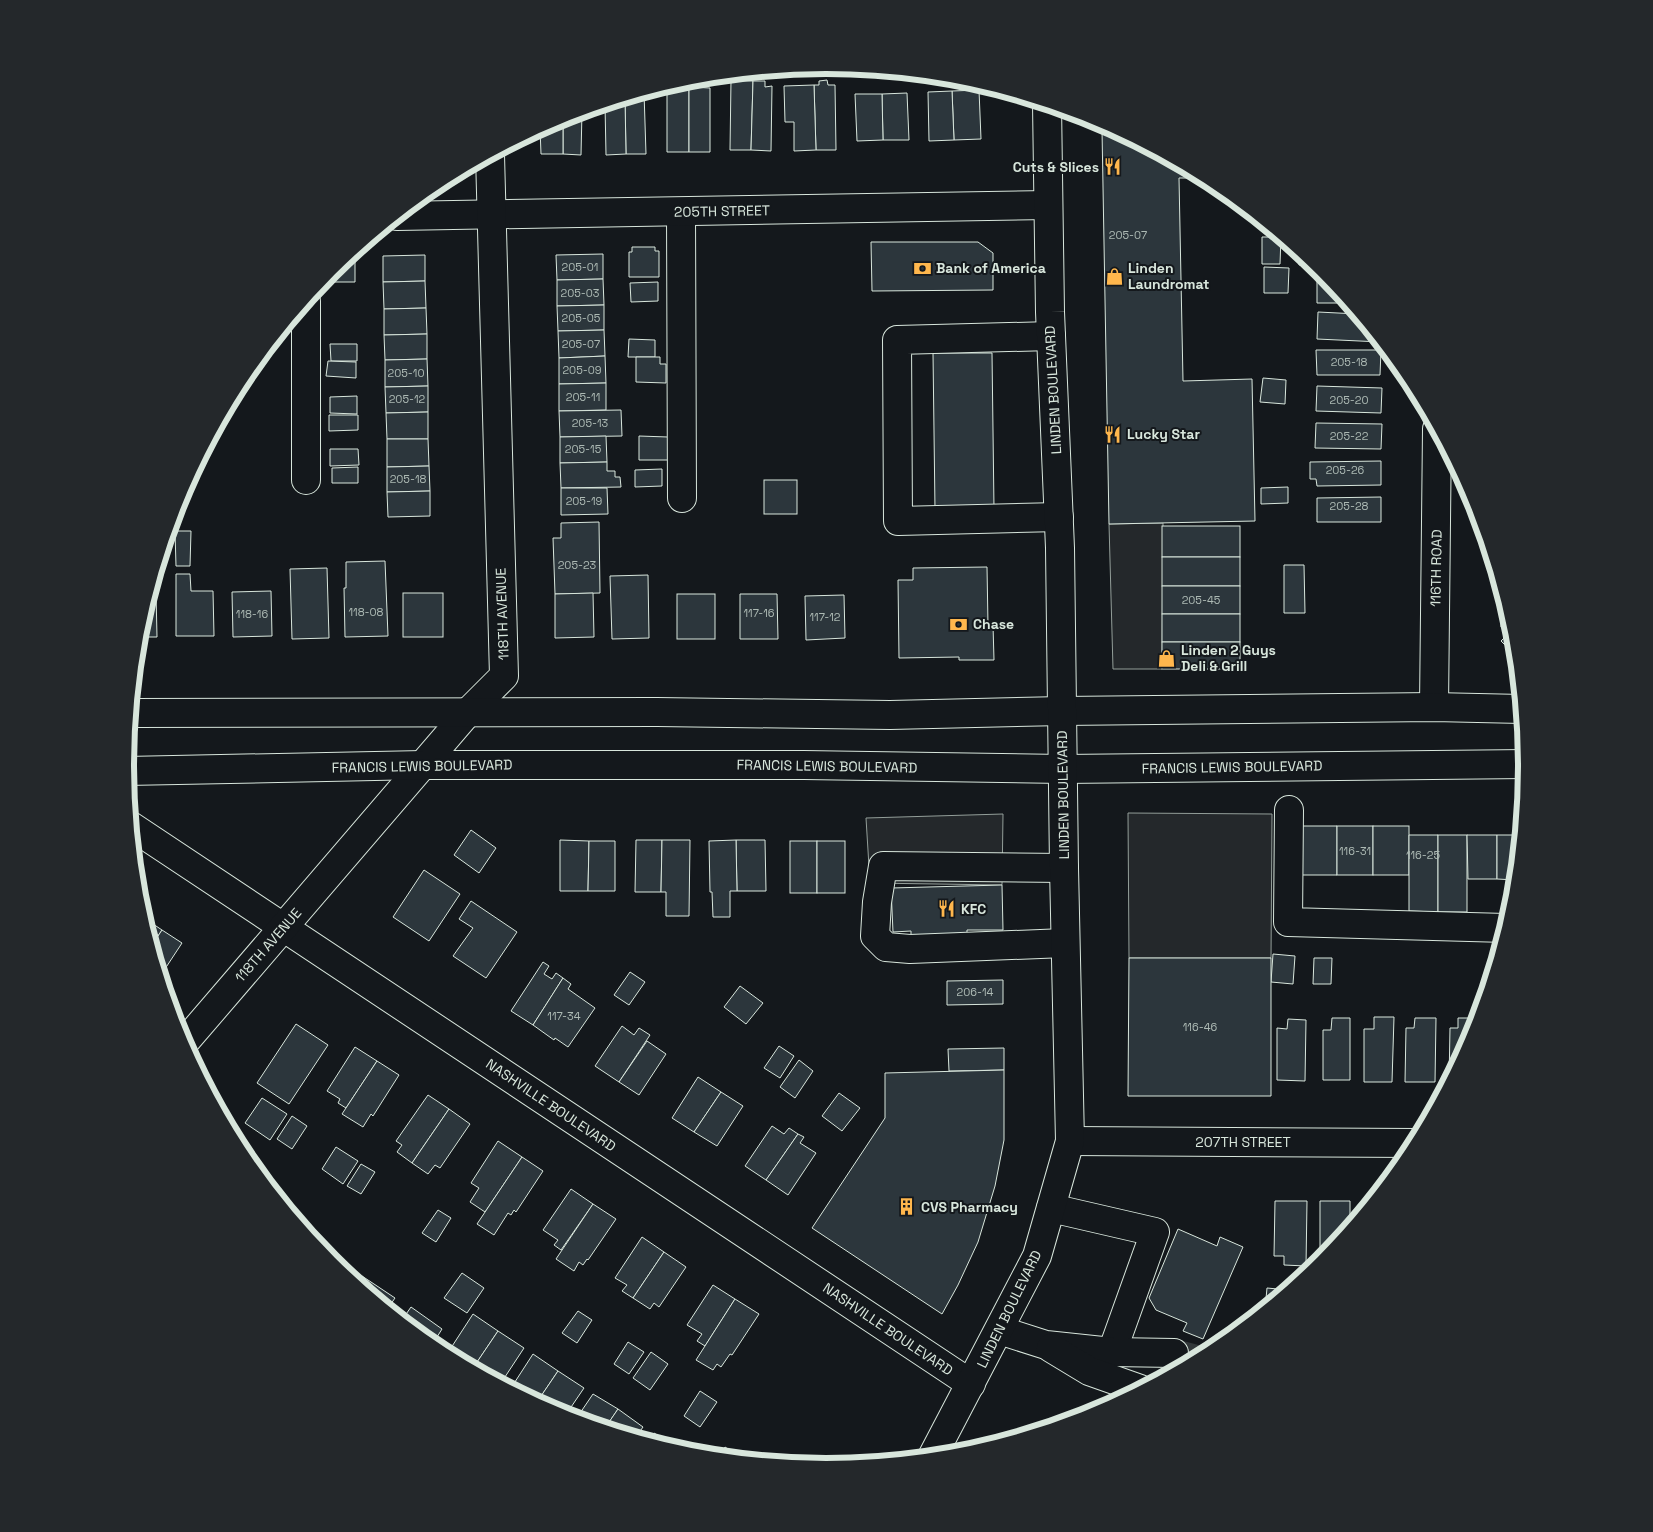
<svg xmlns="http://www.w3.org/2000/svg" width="1653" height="1532" viewBox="0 0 1653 1532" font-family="'Space Grotesk',sans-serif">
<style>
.parking{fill:#24282b;stroke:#939e99}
.building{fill:#2c363c;stroke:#d8e6dc}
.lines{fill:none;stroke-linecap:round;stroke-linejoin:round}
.minor-tunnel{stroke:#313739;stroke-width:28;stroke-dasharray:28 14;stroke-linecap:butt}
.minor-casing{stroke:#d8e6dc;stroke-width:30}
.major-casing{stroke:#d8e6dc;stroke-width:30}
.minor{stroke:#14181c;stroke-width:28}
.major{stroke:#14181c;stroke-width:28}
.labels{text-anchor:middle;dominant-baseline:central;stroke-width:4;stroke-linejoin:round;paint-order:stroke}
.number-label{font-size:11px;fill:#adbab4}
.poi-label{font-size:14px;font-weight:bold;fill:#d8e6dc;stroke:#14181c;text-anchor:start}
.street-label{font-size:14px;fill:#d8e6dc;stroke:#14181c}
.rim{fill:none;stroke:#d8e6dc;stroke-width:6}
</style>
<rect width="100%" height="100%" fill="#14181c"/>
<g class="parking">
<path d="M1163 523 1162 669H1113L1109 524Z"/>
<path d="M1128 813 1272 814 1271 958H1129Z"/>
<path d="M1003 814 1002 885 870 883 866 818Z"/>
</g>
<g class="building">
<path d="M731 80 753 81 751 150H730Z"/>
<path d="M827 80 828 85H835L836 150H816L814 85H819V81Z"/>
<path d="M753 81H765V87L772 86 771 151 751 150Z"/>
<path d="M674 83H686V88L689 87V152H667V88H674Z"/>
<path d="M814 85 816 150 794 151V122H785L784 86Z"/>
<path d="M689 87 710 88V152H689Z"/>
<path d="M979 90 981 139 954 140 952 91Z"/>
<path d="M952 91 954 140 929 141 928 92Z"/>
<path d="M644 92 646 154H626L625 98Z"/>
<path d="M907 93 909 140H883L882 94Z"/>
<path d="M855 94H882L883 140 857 141Z"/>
<path d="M625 98 626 154 606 155 605 104Z"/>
<path d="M582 111 581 155 563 154V117Z"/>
<path d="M563 117V154H541L540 128Z"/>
<path d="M1108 126 1192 171 1193 178H1179L1183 381 1252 379 1255 521 1109 524 1102 130Z"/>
<path d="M1262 237H1281L1280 264H1262Z"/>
<path d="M871 242H978L993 253V290L872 291Z"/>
<path d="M632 247H655V251H659V277H629V252H632Z"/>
<path d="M1299 251 1316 265H1299Z"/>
<path d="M603 254V279L557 280 556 255Z"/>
<path d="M425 255V281L383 282V256Z"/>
<path d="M347 257H355V282H328V274Z"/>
<path d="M1264 267 1289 268 1288 293H1264Z"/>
<path d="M1317 277H1328L1349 303H1317Z"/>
<path d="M603 279 604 305 557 306V280Z"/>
<path d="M425 281 426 308 384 309 383 282Z"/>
<path d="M658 282V301L631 302 630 283Z"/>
<path d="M604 305V330L558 331 557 306Z"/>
<path d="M426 308 427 334 384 335V309Z"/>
<path d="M1318 312 1358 314 1381 342 1317 339Z"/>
<path d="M604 330 605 356 559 358 558 331Z"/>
<path d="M427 334V359L385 360 384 335Z"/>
<path d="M629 339 655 340V357H628Z"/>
<path d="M330 344H357V361H331Z"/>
<path d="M1316 350H1381L1380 375H1317Z"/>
<path d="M933 353H992L994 509 935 510Z"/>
<path d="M605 356 606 383 559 384V358Z"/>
<path d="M636 357H660V364H666V383L636 382Z"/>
<path d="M427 359 428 386 385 387V360Z"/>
<path d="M328 361 356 362V378L326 376Z"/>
<path d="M1263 378 1286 380 1285 404 1260 402Z"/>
<path d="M606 383V410L559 411V384Z"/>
<path d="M428 386V412L386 413 385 387Z"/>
<path d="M1317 386 1382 388 1381 413 1316 411Z"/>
<path d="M357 396V414L330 413V397Z"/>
<path d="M621 410 622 436 560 437 559 411Z"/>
<path d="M428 412V439H387L386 413Z"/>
<path d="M329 415H358V430L329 431Z"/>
<path d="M1316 423 1382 424 1381 449 1315 448Z"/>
<path d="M606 436 607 462 560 463V437Z"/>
<path d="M639 436 668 437V460H639Z"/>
<path d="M387 439H428L429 466 387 467Z"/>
<path d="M330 449H358L359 465 330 466Z"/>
<path d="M1381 461V485L1317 486 1316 479H1310V462Z"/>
<path d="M607 462V471H615V477H620L621 487 561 488 560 463Z"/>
<path d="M429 466 430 491 387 492V467Z"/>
<path d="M358 467V483H332V468Z"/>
<path d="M662 469V486L635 487V470Z"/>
<rect x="764" y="480" width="33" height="34"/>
<path d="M1288 487V503L1261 504V488Z"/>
<path d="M561 488H607L608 514 561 515Z"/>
<path d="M430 491V516L388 517 387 492Z"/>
<path d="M1381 497V522H1317V498Z"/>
<path d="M599 522 600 593 555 594 553 538H561V523Z"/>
<rect x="1162" y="526" width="78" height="31"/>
<path d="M175 531H191L190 566H176Z"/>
<rect x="1162" y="557" width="78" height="29"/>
<path d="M385 561 388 636 345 637 344 588H346V562Z"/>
<path d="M1284 565H1304L1305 613H1284Z"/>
<path d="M987 567 988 625H993L994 660H959V657L899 658 898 580H913V568Z"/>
<path d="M327 568 329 638 292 639 290 569Z"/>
<path d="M157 569 158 591 156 592 157 637H138L139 629Z"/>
<path d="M176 574H190L191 591H213L214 636H176Z"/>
<path d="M648 575 649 638 612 639 610 576Z"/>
<rect x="1162" y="586" width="78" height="28"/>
<path d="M1501 588 1514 630 1516 645 1510 650 1501 641 1508 634 1501 627Z"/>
<path d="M271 591 272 636 233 637 232 592Z"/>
<rect x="403" y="593" width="40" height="44"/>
<path d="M593 593 594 637 555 638V594Z"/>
<rect x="677" y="594" width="38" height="45"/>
<path d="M740 594H777L778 639H740Z"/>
<path d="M844 595 845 638 806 640 805 596Z"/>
<rect x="1162" y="614" width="78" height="28"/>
<rect x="1162" y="642" width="78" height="27"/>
<path d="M1301 826H1337V875H1302Z"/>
<rect x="1337" y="826" width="36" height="49"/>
<rect x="1373" y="826" width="36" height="49"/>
<path d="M471 830 496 848 479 873 454 855Z"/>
<path d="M1409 835H1438V912L1409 911Z"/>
<rect x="1438" y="835" width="29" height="77"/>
<path d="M1467 835H1497V879H1468Z"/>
<path d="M1497 835H1521L1516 880 1497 879Z"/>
<path d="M560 840 589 841 588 891H560Z"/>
<path d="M636 840H662L661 892H635Z"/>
<path d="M662 840H690L689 916H666V892H661Z"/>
<path d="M736 840H765L766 891H737Z"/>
<path d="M736 840 737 891H730V917H713L712 892H710L709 841Z"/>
<path d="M589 841H615V891H588Z"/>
<rect x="790" y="841" width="27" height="52"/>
<rect x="817" y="841" width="28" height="52"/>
<path d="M424 870 460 894 429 941 393 917Z"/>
<path d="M1002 885 1003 930H967V937L911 938V931L893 932 891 888Z"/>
<path d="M471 901 517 932 486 978 453 956 473 928 459 919Z"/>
<path d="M144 918 162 930 152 945Z"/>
<path d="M162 930 182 943 161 975 152 945Z"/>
<path d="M1273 954 1295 956 1293 984 1271 982Z"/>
<path d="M1129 958H1271V1096H1128Z"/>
<path d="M1314 958H1332L1331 984H1313Z"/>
<path d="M543 962 549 966 544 974 552 979 556 973 563 978 533 1025 511 1011Z"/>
<path d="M630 972 645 982 629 1005 614 995Z"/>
<path d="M563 978 571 984 568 989 595 1008 568 1047 555 1038 554 1040 533 1025Z"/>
<path d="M1003 980V1004L947 1005V981Z"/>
<path d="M740 986 763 1003 746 1024 724 1007Z"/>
<path d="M1374 1017H1394L1392 1082H1364V1029H1374Z"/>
<path d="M1332 1018H1350V1080H1323V1030H1331Z"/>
<path d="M1415 1018H1436L1435 1082H1405L1406 1028H1414Z"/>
<path d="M1458 1018H1479L1474 1035 1449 1082 1450 1028H1458Z"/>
<path d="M1288 1019 1306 1020 1305 1081 1277 1080V1028L1287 1029Z"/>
<path d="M296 1024 328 1045 289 1104 257 1083Z"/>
<path d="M622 1026 634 1035 639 1028 650 1035 619 1082 595 1066Z"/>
<path d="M647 1041 666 1054 639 1095 619 1082Z"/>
<path d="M779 1046 794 1056 780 1078 764 1068Z"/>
<path d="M355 1047 377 1061 346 1108 338 1103 340 1099 327 1091Z"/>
<path d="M1004 1048V1070L949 1071 948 1049Z"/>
<path d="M799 1060 813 1071 795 1098 780 1087Z"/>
<path d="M377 1061 399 1075 373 1116 371 1114 363 1127 342 1114Z"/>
<path d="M1004 1070V1140L995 1186 978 1242 958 1285 942 1314 812 1228 885 1118V1073Z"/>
<path d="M698 1077 721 1092 694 1132 672 1118Z"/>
<path d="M721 1092 743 1106 717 1146 694 1132Z"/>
<path d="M839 1093 860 1108 842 1131 822 1116Z"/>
<path d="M428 1095 449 1109 412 1163 397 1152 402 1145 396 1141Z"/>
<path d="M262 1098 287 1114 270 1140 245 1123Z"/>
<path d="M449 1109 470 1124 440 1168 435 1165 428 1174 412 1163Z"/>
<path d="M292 1116 307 1126 292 1149 277 1139Z"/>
<path d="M772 1126 784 1134 789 1128 798 1134 766 1180 745 1166Z"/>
<path d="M798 1134 804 1137 800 1143 816 1153 788 1195 766 1180Z"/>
<path d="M498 1141 522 1157 485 1212 470 1202 479 1188 471 1183Z"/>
<path d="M336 1147 358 1161 343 1184 322 1169Z"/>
<path d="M522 1157 543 1171 516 1212 514 1210 511 1215 508 1213 494 1235 477 1224Z"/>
<path d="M361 1164 375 1172 361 1194 347 1186Z"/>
<path d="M571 1189 593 1204 561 1250 554 1245 558 1240 543 1230Z"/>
<path d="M1275 1201H1307L1306 1266 1284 1265V1256H1274Z"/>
<path d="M1320 1201H1350V1228L1320 1264Z"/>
<path d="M1364 1201H1372L1363 1212Z"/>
<path d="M593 1204 616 1219 588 1260 587 1259 583 1265 579 1262 574 1271 556 1259Z"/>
<path d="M438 1210 451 1218 436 1242 422 1233Z"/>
<path d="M292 1211 301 1217 298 1222 290 1212Z"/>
<path d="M1178 1229 1217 1246 1220 1237 1243 1247 1203 1339 1183 1331 1187 1323 1156 1310 1149 1298Z"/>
<path d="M642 1237 664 1252 633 1298 622 1291 627 1285 615 1278Z"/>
<path d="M319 1247 346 1266 343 1271 331 1261Z"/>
<path d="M664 1252 686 1267 659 1307 654 1303 650 1309 633 1298Z"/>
<path d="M462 1273 484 1288 467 1313 444 1298Z"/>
<path d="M362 1276 395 1298 388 1308 357 1283Z"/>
<path d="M713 1285 735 1299 705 1346 697 1341 702 1334 687 1325Z"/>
<path d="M1267 1288 1288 1290 1265 1309Z"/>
<path d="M735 1299 759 1314 732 1355 730 1354 721 1367 717 1364 713 1370 696 1360Z"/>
<path d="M411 1307 442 1329 432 1345 402 1320Z"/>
<path d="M578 1311 592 1320 577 1343 562 1333Z"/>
<path d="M473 1314 498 1331 473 1368 447 1354Z"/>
<path d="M498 1331 524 1348 501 1383 473 1368Z"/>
<path d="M628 1342 644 1352 629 1374 614 1364Z"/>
<path d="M651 1352 668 1364 650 1390 633 1378Z"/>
<path d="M533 1354 558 1371 537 1402 511 1388Z"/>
<path d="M558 1371 584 1388 565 1416 537 1402Z"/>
<path d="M700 1391 717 1402 700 1427 684 1416Z"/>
<path d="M593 1394 618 1409 605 1428 576 1419Z"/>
<path d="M618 1409 643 1427 636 1437 605 1428Z"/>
<path d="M654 1433 679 1449 678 1450 648 1441Z"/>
<path d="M725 1447 743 1459 719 1456Z"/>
</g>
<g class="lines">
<path class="minor-tunnel" d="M1174 1353 1197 1359"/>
<defs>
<g id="minor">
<path d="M681 212 682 498"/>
<path d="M397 216 1048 205"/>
<path d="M1051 336 897 340 898 521 1059 517"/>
<path d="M306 480V301"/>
<path d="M1434 707 1437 429"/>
<path d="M1289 810 1288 922 1506 928"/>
<path d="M131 826 971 1384"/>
<path d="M1064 868 883 866 877 902 875 936 886 947 910 949 1065 943"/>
<path d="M184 1043 469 711 504 676 490 155"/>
<path d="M1070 1141 1416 1143"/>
<path d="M1051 1208 1155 1232 1112 1352"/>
<path d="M999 1330 1046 1345 1112 1352 1174 1353"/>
<path d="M1051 1348 1089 1371 1140 1389"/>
</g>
<g id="major">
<path d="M131 713 657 712 890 715 1062 711 1434 707 1522 709"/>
<path d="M126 771 423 765H804L1063 769 1527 764"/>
<path d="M932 1457 1037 1256 1070 1141 1064 868 1060 548 1050 312 1047 104"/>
</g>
</defs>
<use href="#minor" class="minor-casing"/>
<use href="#major" class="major-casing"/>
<use href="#minor" class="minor"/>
<use href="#major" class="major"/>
</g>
<defs>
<symbol id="restaurant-bare" viewBox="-9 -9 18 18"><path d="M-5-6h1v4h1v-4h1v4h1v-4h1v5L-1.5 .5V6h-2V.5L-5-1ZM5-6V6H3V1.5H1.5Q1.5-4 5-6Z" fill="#ffb74d" stroke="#14181c" stroke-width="2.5" paint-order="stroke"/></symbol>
<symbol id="bank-bare" viewBox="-9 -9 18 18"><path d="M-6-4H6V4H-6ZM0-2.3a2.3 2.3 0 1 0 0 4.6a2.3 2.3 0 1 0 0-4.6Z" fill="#ffb74d" stroke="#14181c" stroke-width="2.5" paint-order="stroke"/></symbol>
<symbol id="shop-bare" viewBox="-9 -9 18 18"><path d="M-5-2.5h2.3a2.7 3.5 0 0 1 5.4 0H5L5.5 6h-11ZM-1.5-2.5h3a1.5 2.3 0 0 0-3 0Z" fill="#ffb74d" stroke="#14181c" stroke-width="2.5" paint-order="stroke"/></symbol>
<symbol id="building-bare" viewBox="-9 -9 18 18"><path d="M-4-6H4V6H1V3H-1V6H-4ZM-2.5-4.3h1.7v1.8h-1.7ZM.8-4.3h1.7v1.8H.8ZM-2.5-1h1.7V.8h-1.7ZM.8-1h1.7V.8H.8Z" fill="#ffb74d" stroke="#14181c" stroke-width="2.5" paint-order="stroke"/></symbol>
</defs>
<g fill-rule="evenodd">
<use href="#restaurant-bare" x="1100" y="154" width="25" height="25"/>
<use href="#bank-bare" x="910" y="256" width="25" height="25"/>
<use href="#shop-bare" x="1102" y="264" width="25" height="25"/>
<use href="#restaurant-bare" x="1100" y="422" width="25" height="25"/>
<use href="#bank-bare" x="946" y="612" width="25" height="25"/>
<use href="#shop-bare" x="1154" y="646" width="25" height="25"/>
<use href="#restaurant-bare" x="934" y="896" width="25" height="25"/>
<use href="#building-bare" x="894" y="1194" width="25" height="25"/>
</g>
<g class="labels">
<g class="number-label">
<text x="1128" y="235">205-07</text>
<text x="580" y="267">205-01</text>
<text x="580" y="293">205-03</text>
<text x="581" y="318">205-05</text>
<text x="581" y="344">205-07</text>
<text x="1349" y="362">205-18</text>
<text x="582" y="370">205-09</text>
<text x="406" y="373">205-10</text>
<text x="583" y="397">205-11</text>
<text x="407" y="399">205-12</text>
<text x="1349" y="400">205-20</text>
<text x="590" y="423">205-13</text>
<text x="1349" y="436">205-22</text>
<text x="583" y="449">205-15</text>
<text x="1345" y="470">205-26</text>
<text x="408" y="479">205-18</text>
<text x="584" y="501">205-19</text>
<text x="1349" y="506">205-28</text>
<text x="577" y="565">205-23</text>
<text x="1201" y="600">205-45</text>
<text x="366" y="612">118-08</text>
<text x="759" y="613">117-16</text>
<text x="252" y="614">118-16</text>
<text x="825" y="617">117-12</text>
<text x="1355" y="851">116-31</text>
<text x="1423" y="855">116-25</text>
<text x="975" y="992">206-14</text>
<text x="564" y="1016">117-34</text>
<text x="1200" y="1027">116-46</text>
</g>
<g class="poi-label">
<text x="1099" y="167" text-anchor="end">Cuts &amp; Slices</text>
<text x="936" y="268">Bank of America</text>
<text x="1128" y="268">Linden<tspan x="1128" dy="16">Laundromat</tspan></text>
<text x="1127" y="434">Lucky Star</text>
<text x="973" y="624">Chase</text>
<text x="1181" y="650">Linden 2 Guys<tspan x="1181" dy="16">Deli &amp; Grill</tspan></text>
<text x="961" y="909">KFC</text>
<text x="921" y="1207">CVS Pharmacy</text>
</g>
<g class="street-label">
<text transform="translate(722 211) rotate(-1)">205TH STREET</text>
<text transform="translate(1053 390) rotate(-93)">LINDEN BOULEVARD</text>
<text transform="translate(1436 568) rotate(-89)">116TH ROAD</text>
<text transform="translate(502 614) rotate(-92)">118TH AVENUE</text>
<text transform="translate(422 766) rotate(-1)">FRANCIS LEWIS BOULEVARD</text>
<text transform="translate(827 766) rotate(1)">FRANCIS LEWIS BOULEVARD</text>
<text transform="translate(1232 767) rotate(-1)">FRANCIS LEWIS BOULEVARD</text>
<text transform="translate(1063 795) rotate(-91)">LINDEN BOULEVARD</text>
<text transform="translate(268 945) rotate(-49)">118TH AVENUE</text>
<text transform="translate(551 1105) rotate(34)">NASHVILLE BOULEVARD</text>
<text x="1243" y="1142">207TH STREET</text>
<text transform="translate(1009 1309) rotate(-64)">LINDEN BOULEVARD</text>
<text transform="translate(888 1329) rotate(34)">NASHVILLE BOULEVARD</text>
</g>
</g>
<path d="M0 0H1653V1532H0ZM134 766a692 692 0 1 1 1384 0a692 692 0 1 1-1384 0Z" fill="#24282b" fill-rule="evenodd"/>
<path class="rim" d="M134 766a692 692 0 1 1 1384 0a692 692 0 1 1-1384 0Z"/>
</svg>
